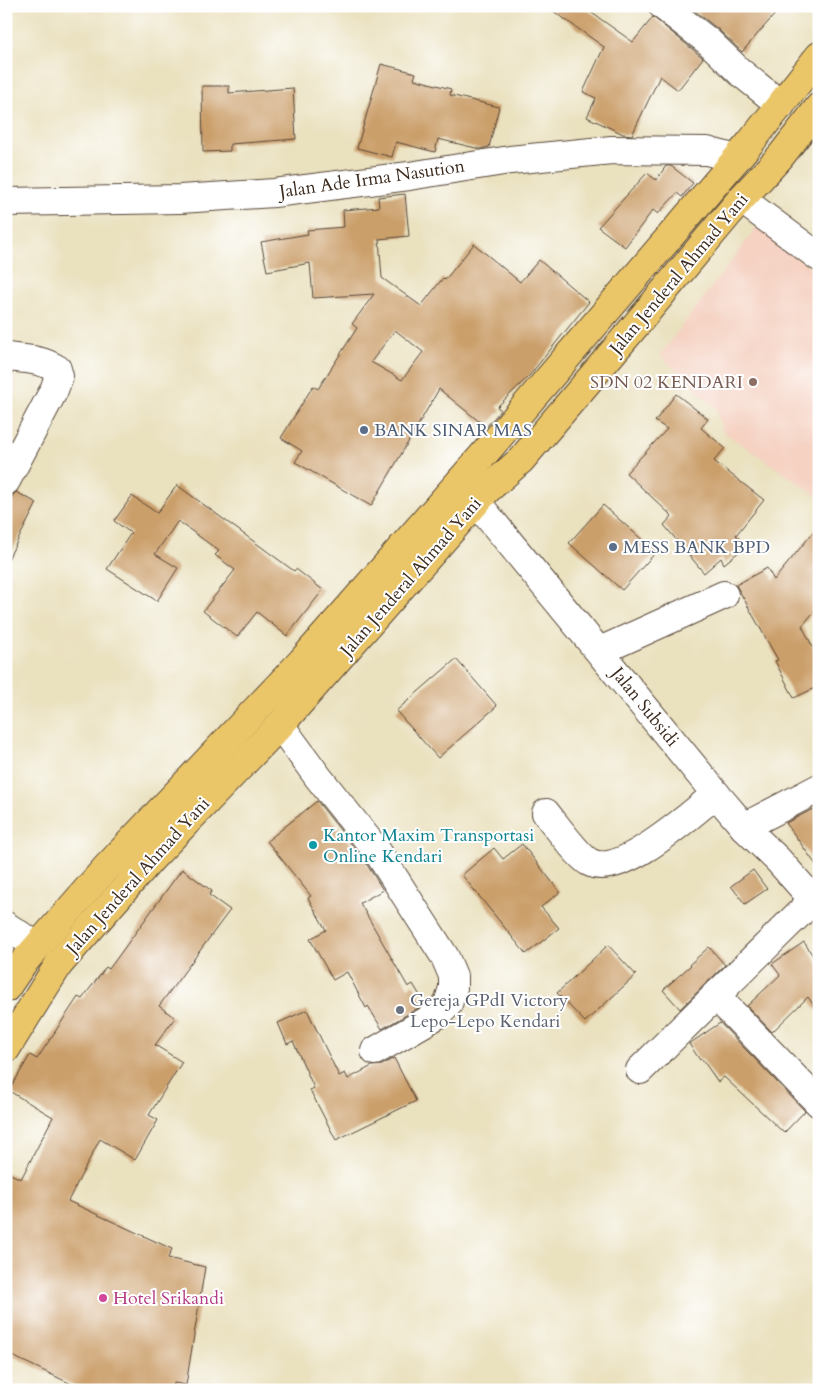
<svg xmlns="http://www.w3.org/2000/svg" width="825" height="1396" viewBox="0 0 825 1396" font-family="Cardo,serif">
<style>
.built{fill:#f5d2c2}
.building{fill:#cb9f6b;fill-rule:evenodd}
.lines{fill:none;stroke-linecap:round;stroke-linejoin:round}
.minor-casing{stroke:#554536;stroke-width:30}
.highway-casing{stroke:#554536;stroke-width:30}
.minor{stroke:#fff;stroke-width:28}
.highway{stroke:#ebc669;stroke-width:28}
.education-dot{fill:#8d6e63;stroke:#fff;stroke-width:2}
.service-dot{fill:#5c6f8a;stroke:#fff;stroke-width:2}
.culture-dot{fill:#0f9aa8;stroke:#fff;stroke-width:2}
.worship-dot{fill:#6b7280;stroke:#fff;stroke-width:2}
.hotel-dot{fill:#d1479c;stroke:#fff;stroke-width:2}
.labels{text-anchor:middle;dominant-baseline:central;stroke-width:4;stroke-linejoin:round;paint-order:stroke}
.street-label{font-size:18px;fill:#3b2a1e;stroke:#fff}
.education-label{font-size:18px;fill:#785e54;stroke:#fff;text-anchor:end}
.service-label{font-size:18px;fill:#4e5e75;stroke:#fff;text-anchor:start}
.culture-label{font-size:18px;fill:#0d838f;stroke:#fff;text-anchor:start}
.worship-label{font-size:18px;fill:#5b616d;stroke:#fff;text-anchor:start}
.hotel-label{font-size:18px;fill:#b23c85;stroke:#fff;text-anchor:start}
</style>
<rect width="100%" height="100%" fill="#fff"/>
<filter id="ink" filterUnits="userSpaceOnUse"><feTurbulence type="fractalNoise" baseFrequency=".02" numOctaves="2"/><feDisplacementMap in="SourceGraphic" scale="10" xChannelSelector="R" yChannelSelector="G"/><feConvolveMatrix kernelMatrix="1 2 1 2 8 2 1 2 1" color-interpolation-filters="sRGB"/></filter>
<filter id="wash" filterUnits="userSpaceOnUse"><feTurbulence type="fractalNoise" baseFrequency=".0096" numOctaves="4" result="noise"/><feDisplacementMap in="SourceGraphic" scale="20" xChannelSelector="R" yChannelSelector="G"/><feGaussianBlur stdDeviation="1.12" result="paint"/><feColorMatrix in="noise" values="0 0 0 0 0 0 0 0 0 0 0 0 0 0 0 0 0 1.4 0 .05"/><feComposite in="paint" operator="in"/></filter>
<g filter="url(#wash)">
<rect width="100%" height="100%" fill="#eae1bf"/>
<path class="built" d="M757 227 819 274V497L722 431 716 408 660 355Z"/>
<g id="blocks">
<g class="building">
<path d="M546 6H582L633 42 653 17 703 58 678 90 660 76 632 135 623 134 587 117 596 98 583 92 604 47Z"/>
<path d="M689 6H782L742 52 719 30Z"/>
<path d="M381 64 416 73 414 79 451 89 450 95 499 107 489 147 480 149 438 139 435 152 396 142 392 157 357 148Z"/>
<path d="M202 86H229V93L293 88 296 139 230 144V151L203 152Z"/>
<path d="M666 166H671L693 183 682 197 677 193 658 214 653 210 625 247 598 227 647 173 656 180Z"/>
<path d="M405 194 409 236 379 239 382 278 421 306 443 278 445 280 474 244 520 282 539 260 589 302 529 376 497 407 501 410 486 427 439 389 371 506 295 462 302 451 281 438 313 386 318 389 357 328 352 324 374 294 313 298 310 263 267 271 261 242 308 234 307 230 344 227 343 210 379 207 378 197ZM395 330 423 352 402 380 371 362Z"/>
<path d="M676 394 708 419 701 428 725 448 714 461 764 500 736 535 746 546 724 564 721 558 704 573 664 525 672 516 626 473 667 429 655 421Z"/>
<path d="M177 485 294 571 296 569 323 590 287 636 257 612 237 637 203 611 235 570 215 555 219 551 178 521 155 554 178 568 157 601 107 569 131 533 114 521 132 496 157 513Z"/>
<path d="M16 492 37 503 6 563V507L13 495Z"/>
<path d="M603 505 656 552 622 590 569 543Z"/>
<path d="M819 525V606L802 626 819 659V686L794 698 775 661 778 660 736 585 767 568 774 580Z"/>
<path d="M456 659 497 706 438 758 396 711Z"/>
<path d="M317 801 364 860 383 890 360 903 408 987 413 984 425 1004 382 1029 368 1006 366 1008 347 972 333 980 310 939 326 930 308 898 311 896 267 841Z"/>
<path d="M819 806V869L786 823Z"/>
<path d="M522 844 560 892 541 907 559 928 526 954 462 875 494 848 503 859Z"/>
<path d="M182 869 212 891 209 895 230 910 159 1006 175 1018 155 1045 182 1062 149 1115 158 1120 135 1160 100 1139 68 1201 172 1249 168 1258 205 1267 186 1385 174 1383 173 1390H84L6 1353V1172L21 1179 53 1117 9 1091 30 1055 37 1059 78 997 82 999 106 967 109 969Z"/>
<path d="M753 870 767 889 745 904 731 886Z"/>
<path d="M804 942 819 965V1013L808 997 772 1032 747 1006 780 975 772 964Z"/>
<path d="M608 945 636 975 585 1022 557 993Z"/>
<path d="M709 947 725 965 680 1009 663 990 691 965 690 964Z"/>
<path d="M307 1010 339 1076 345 1073 348 1079 372 1066 382 1065 394 1058 416 1101 336 1140 310 1090 314 1088 293 1041 287 1044 278 1023Z"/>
<path d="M720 1023 805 1111 784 1133 724 1077 718 1082 702 1059 700 1060 689 1044Z"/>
</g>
</g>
</g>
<g filter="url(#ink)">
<use href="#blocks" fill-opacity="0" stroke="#554536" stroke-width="1"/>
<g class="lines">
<defs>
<g id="minor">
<path d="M663 6 709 42 740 72 781 105"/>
<path d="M741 199 819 257"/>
<path d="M6 202 180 199 274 193 409 176 510 160 612 150 707 151 736 159"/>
<path d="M6 357C24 359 42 359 57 369L59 376 54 390 6 481"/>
<path d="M477 503 716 794 744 827 778 860 819 906"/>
<path d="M600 651 724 595"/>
<path d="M280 725 318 777 377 851 445 957 453 976V988L448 1004 437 1015 375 1051"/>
<path d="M546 813C555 824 578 856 589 862 620 880 692 813 716 794"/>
<path d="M744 827 819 788"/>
<path d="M6 926 37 946"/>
<path d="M715 995 819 1103"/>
<path d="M640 1070 813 900"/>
</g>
<g id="highway">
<path d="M6 988 23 963 105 869 302 661 491 446 750 143 819 56"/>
<path d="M6 1049 59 964 151 859 280 725 487 490 521 460 625 338 741 199 780 157 819 107"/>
</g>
</defs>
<use href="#minor" class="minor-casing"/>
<use href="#highway" class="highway-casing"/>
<use href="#minor" class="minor"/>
<use href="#highway" class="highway"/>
</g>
</g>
<circle class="education-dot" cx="753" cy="382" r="5"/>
<g class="service-dot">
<circle cx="364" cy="430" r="5"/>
<circle cx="613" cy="547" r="5"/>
</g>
<circle class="culture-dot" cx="313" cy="845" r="5"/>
<circle class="worship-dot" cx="400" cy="1010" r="5"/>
<circle class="hotel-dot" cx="103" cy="1298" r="5"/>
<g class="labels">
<g class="street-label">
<text transform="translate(372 179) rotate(-8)">Jalan Ade Irma Nasution</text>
<text transform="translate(679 274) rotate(-50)">Jalan Jenderal Ahmad Yani</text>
<text transform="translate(411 577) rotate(-49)">Jalan Jenderal Ahmad Yani</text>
<text transform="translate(645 707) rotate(51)">Jalan Subsidi</text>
<text transform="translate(138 876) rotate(-48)">Jalan Jenderal Ahmad Yani</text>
</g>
<g class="education-label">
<text x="743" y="382">SDN 02 KENDARI</text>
</g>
<g class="service-label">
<text x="374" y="430">BANK SINAR MAS</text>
<text x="623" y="547">MESS BANK BPD</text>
</g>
<g class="culture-label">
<text x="323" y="835">Kantor Maxim Transportasi<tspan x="323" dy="21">Online Kendari</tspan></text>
</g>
<g class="worship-label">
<text x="410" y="1000">Gereja GPdI Victory<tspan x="410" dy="21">Lepo-Lepo Kendari</tspan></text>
</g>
<g class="hotel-label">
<text x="113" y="1298">Hotel Srikandi</text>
</g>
</g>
<rect width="825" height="1396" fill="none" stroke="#fff" stroke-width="25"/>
</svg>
